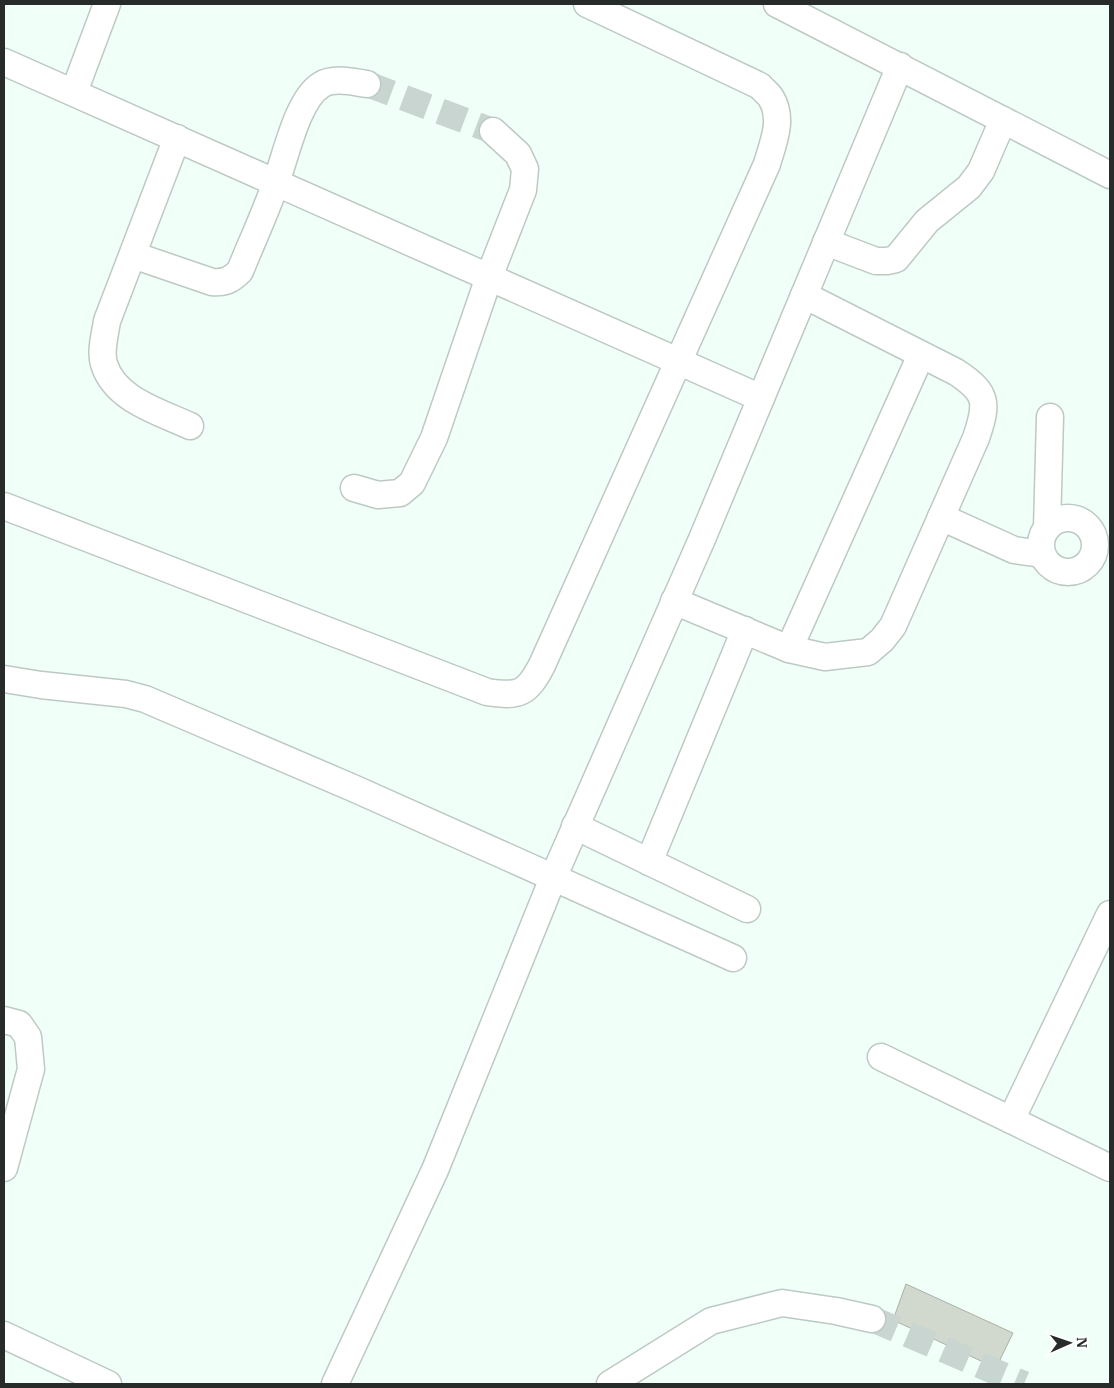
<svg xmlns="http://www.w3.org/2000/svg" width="1114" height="1388" viewBox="0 0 1114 1388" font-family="'IBM Plex Serif',serif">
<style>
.building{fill:#d1d8cd;stroke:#abb1a7}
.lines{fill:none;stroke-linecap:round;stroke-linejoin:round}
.minor-tunnel{stroke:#c9d5d0;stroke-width:26;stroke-dasharray:26 13;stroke-linecap:butt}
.minor-casing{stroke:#bdcac4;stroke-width:29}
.minor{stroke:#fff;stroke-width:26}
</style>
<rect width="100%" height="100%" fill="#f1fff9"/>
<path class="building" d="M906 1284 1013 1333 996 1368 893 1320Z"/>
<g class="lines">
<g class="minor-tunnel">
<path d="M367 84 493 131"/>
<path d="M872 1319 1024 1384"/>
</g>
<defs>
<g id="minor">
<path d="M777 4 1110 175"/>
<path d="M4 62 761 398"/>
<path d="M74 92 107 4"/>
<path d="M177 138 107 321C105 335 100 351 104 364 115 400 160 412 190 426"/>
<path d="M826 242 876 261H887L896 259 927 221 969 187 981 171 1003 120"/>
<path d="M133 255 212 282C225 283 231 280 240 271 252 241 266 212 276 182 286 156 297 100 321 85 334 77 353 82 367 84"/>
<path d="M354 488 378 495 400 493 412 483 434 438 489 277 523 190 525 169 518 154 493 131"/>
<path d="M4 506 487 692C519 697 527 694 542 665L767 164C773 143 784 119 771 98 769 94 763 90 760 86L587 4"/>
<path d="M941 517 1014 550 1042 554"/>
<circle cx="1068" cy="545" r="27"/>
<path d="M1047 528 1050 417"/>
<path d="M674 601 789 649 825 657 868 652 882 640 893 626 976 438C988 403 988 393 956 372L804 295"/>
<path d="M789 649 921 355"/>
<path d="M4 679 41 685 126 694 145 699 353 788 733 958"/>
<path d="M575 826 747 909"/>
<path d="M649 862 745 630"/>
<path d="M4 1020 19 1024 28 1037 31 1069 4 1168"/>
<path d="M881 1057 1110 1168"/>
<path d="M1011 1120 1110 914"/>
<path d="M4 1335 108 1384"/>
<path d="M335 1384 435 1170 553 878 702 539 900 66"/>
<path d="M610 1384 711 1321 782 1303 836 1311 872 1319"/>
</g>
</defs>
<use href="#minor" class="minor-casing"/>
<use href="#minor" class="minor"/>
</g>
<rect width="1114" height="1388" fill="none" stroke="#272c2a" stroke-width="10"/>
<g transform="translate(1069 1343) rotate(88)" stroke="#ffffff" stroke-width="4" paint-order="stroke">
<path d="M0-4L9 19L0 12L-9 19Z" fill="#272c2a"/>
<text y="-8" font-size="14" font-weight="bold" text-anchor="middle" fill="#272c2a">N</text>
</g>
</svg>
